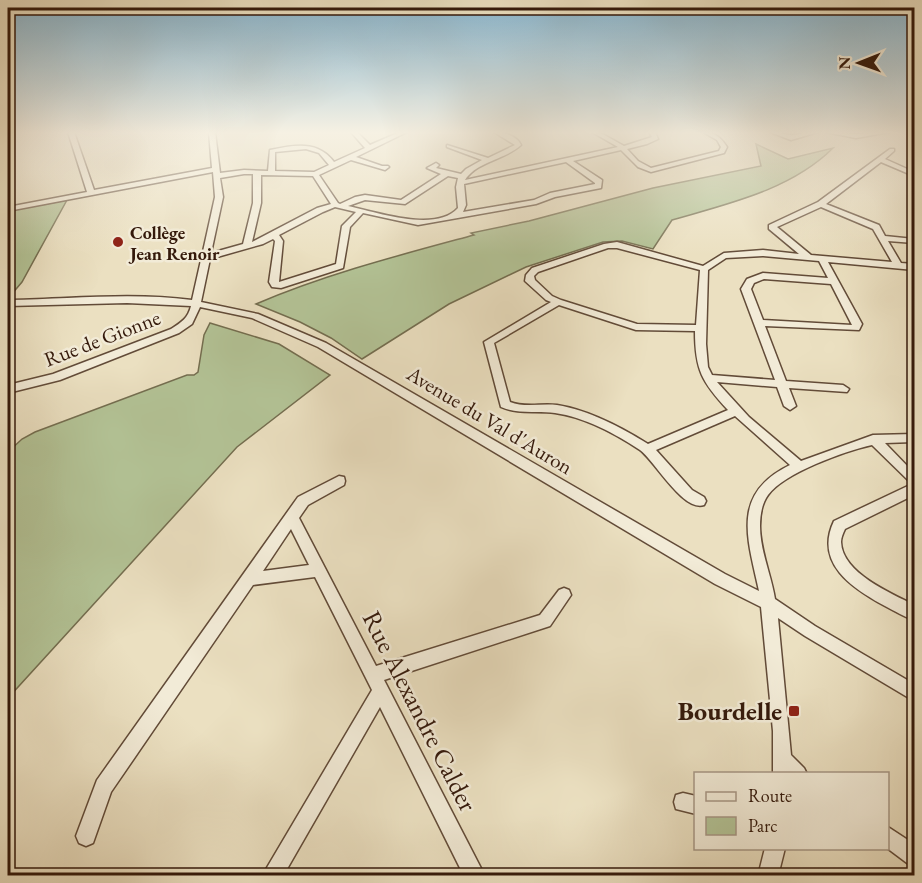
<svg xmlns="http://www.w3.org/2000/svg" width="922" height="883" viewBox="0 0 922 883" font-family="'EB Garamond',serif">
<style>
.green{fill:#b3c396;stroke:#746e50;stroke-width:1.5}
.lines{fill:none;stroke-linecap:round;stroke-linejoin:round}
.street-casing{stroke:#624b38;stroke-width:3}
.street{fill:#f2ebd7;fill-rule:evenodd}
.poi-dot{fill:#8f2418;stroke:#f2ebd7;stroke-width:2}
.labels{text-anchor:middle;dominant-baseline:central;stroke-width:5;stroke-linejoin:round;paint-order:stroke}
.far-poi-label{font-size:18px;font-weight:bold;fill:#34190b;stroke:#f2ebd7;text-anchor:start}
.street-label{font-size:21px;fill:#34190b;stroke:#f2ebd7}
.near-street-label{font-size:26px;fill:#34190b;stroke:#f2ebd7}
.near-poi-label{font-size:26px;font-weight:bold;fill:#34190b;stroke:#f2ebd7;text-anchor:end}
</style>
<rect width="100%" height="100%" fill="#ebe0c1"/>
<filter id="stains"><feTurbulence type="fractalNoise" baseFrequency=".00333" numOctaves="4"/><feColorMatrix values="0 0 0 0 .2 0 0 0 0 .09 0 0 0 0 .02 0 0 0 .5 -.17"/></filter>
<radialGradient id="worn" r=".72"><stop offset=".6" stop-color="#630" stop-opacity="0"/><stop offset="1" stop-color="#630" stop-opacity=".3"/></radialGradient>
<g class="green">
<path d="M756 144 788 159 833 148C791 190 727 204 672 220L653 249 622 241 603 242 526 267 449 304 362 359 331 338 300 322 256 304C326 274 400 255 474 235L471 233 529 221 653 188 761 166Z"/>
<path d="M67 200 22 282 11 295H8V211Z"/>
<path d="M210 323 279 344 330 375 237 447 8 698V452L22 439 35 432 187 375H194L198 372 204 335Z"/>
</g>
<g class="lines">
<defs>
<g id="street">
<path d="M68 132H74L94 190 212 168 209 132H215L220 173 244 170 268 171 270 150C294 145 318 140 334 162L365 148 351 132H357L370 145 400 132H407L356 157 382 166H388L389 167 385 170 351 160 319 175 338 203 340 204 355 197 365 195 401 200 441 174 427 168 436 163 439 165 436 168 461 174 466 169 482 160 447 147V145L488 158 515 145 494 132C504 132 517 136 521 145 505 160 477 161 465 180L618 147 592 132H599L624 146 652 137 649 132H655L658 139 647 144 627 149 638 161 651 168 719 151 721 147 717 140 703 132C715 132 721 138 727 147L724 153 651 172 638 167 621 150 573 161 602 180 601 188 555 197 536 204 418 225 363 213 350 227 343 268 281 288 272 287 269 282 275 241 273 239 263 244 210 259 201 302 258 314 326 343 725 574 759 591C748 539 730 494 790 465L735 416 656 450 692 490 704 497 706 501 704 505C683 512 655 461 640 450 616 434 584 417 555 413 536 410 519 415 501 407L484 342 551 302 546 300 525 281 526 275 532 268 604 244 617 242 703 266 724 253 763 250 799 254 769 229V225L818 202 890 149H894V151L885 159 914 172V176L881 162 826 204 879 225 885 236 914 239V243L888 241 901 263 914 264V270L828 262 862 324 859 330 765 326 786 381 843 385 849 389 847 392 789 388 796 406 790 410 784 406 777 387 717 382 749 417 801 461 873 435 914 434V442L885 443 914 473V495L845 529C843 533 841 538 841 542 842 573 891 593 914 605V620C904 617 895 611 885 606 852 588 814 563 834 521L912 484 872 445C845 451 784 473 768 495 762 503 760 515 760 526 760 551 771 574 775 599L815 626 914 684V701L805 636 778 618 791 755 804 768 807 774H773V731L761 607 715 584 318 347 252 318 200 307 192 324 179 333 60 380 8 393V385L53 374 171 329C182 322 188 318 191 306L127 303 8 306V300C69 299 132 292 192 300L201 260 200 258 202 256 215 197 213 172 8 211V207L87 192ZM306 149 319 153 329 165 314 172 275 171V152ZM566 162 595 183V184L550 193 534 200 463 212 466 205 464 184ZM244 174H253V203L243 244 211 253 223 197 220 178ZM261 175 313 176 331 204 317 208 252 242 261 203ZM448 176 458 178 456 187 458 208C436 233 376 212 348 206L365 200 405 204ZM335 207 356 212 342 226 336 264 279 282 283 241 279 235 323 212ZM821 207 873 229 892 262 811 255 777 227ZM608 248H617L700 270 696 325 637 324 561 300 552 296 535 280 534 276 538 272ZM763 256 819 261 828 278 763 273 747 279 741 289 775 380 712 375 708 367 706 344 708 270 726 258ZM764 279 831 284 852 325 763 320 751 289 754 283ZM559 305 636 330 695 331C695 370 702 382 728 410L648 444C621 427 588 410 557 405 541 403 525 408 510 402L494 343Z"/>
<path d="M770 132C778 131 786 136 794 135 802 134 810 131 818 132L791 140Z"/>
<path d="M825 132 856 134 890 132 856 138Z"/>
<path d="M339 476 344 477 345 481 344 485 308 505 299 518 376 666 540 615 559 590 564 588 569 590 571 595 550 626 384 680 485 876H464L380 707 283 876H262L372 690 315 577 253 585 111 792 93 843 86 846 79 843 76 836 97 780 298 497ZM291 529 309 565 263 571Z"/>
<path d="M683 793 696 796V814L676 809 674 802 676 795Z"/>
<path d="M888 827 914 844V866L907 863 887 848Z"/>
<path d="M765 848H785L778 876H758Z"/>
</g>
</defs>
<use href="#street" class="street-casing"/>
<use href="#street" class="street"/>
</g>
<linearGradient id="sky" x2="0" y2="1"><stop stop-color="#88b8d3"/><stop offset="0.52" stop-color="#f6f1e3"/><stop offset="1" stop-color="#f6f1e3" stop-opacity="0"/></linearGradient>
<rect width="922" height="255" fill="url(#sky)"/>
<g class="poi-dot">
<circle cx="118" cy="242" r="6"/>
<rect x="788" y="705" width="12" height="12" rx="3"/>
</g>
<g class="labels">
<g class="far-poi-label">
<text x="130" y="232">Collège<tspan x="130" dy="21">Jean Renoir</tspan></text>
</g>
<g class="street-label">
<text transform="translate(102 338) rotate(-21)">Rue de Gionne</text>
<text transform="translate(490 420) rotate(31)">Avenue du Val d'Auron</text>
</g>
<g class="near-street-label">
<text transform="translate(420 711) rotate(63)">Rue Alexandre Calder</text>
</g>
<g class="near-poi-label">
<text x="782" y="711">Bourdelle</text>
</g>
</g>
<rect width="922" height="883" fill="none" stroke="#ebe0c1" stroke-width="30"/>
<rect x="9" y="9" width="904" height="865" fill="none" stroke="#34190b" stroke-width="3"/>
<rect x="15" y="15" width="892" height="853" fill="none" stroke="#34190b" stroke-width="1.5"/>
<rect x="694" y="772" width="195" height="78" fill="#f2ebd7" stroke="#a69785" stroke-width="1.5"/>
<rect x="706" y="792" width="30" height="9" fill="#f2ebd7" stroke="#a69785" stroke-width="1.5"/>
<text x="748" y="802" font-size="18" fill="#34190b">Route</text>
<rect x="706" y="817" width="30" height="18" fill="#b3c396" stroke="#a69785" stroke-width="1.5"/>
<text x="748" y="832" font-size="18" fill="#34190b">Parc</text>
<g transform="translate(859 63) rotate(269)" stroke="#f2ebd7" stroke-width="4.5" paint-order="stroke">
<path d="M0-4.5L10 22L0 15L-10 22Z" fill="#34190b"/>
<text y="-9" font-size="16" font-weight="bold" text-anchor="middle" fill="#34190b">N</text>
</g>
<rect width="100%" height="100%" filter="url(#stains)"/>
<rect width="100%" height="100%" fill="url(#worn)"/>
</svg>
